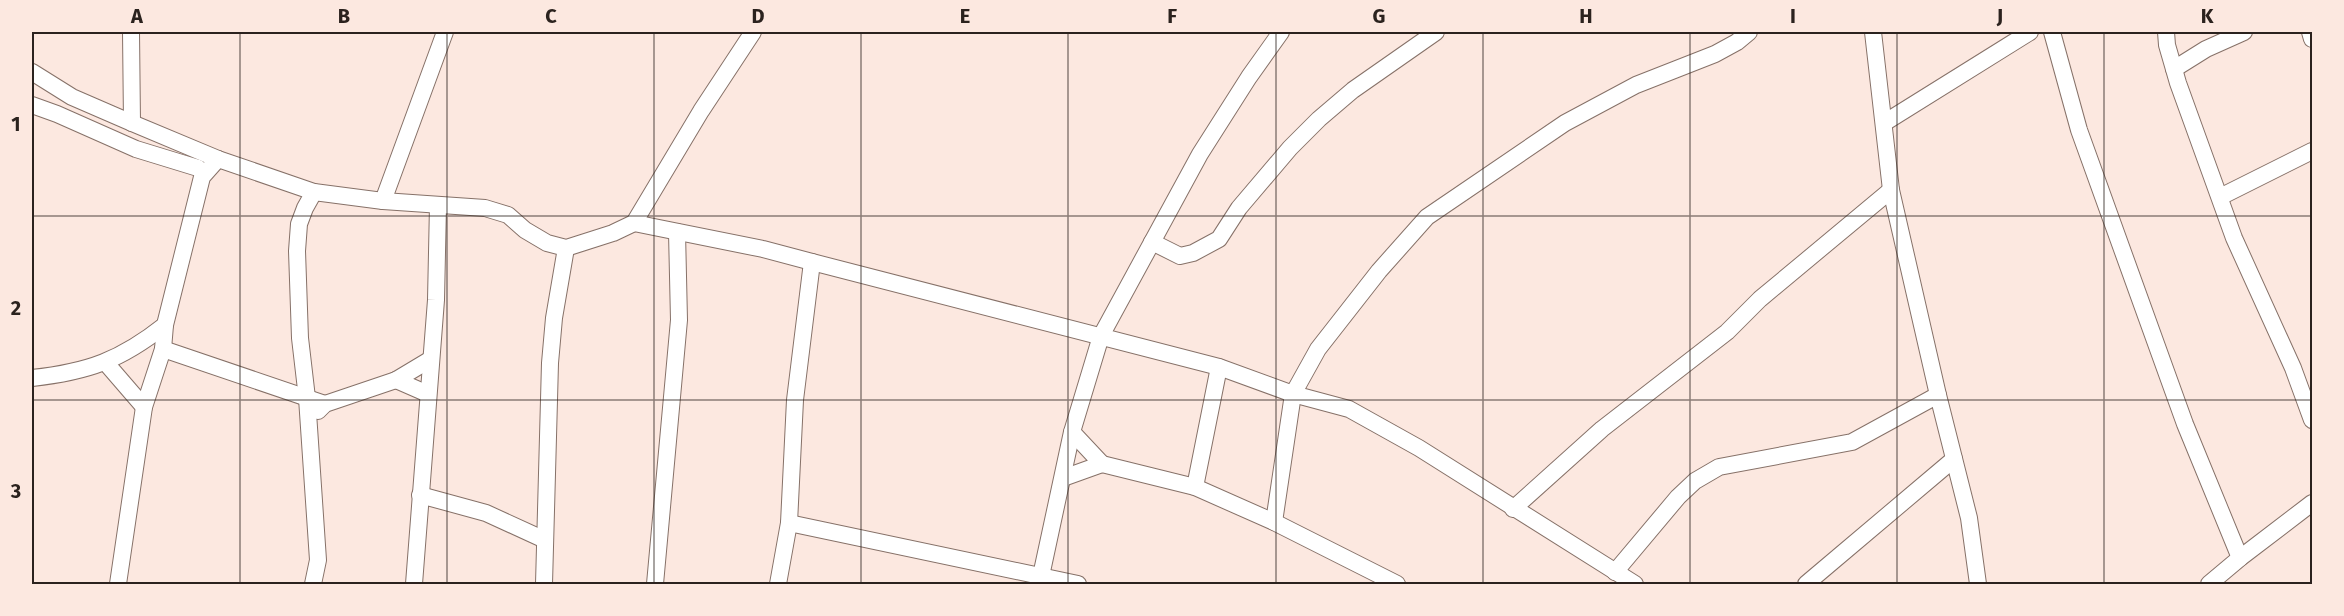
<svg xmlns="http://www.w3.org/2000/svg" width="2344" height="616" viewBox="0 0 2344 616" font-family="'Fira Sans',sans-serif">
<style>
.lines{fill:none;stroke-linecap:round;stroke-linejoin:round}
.minor-casing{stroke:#867168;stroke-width:18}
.minor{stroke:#fff;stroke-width:16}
.grid{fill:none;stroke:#2b221e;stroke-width:1.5;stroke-opacity:0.55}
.neatline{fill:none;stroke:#2b221e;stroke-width:2}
.grid-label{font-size:20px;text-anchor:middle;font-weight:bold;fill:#2b221e}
</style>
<rect width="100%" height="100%" fill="#fce8e0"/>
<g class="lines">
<defs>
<g id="minor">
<path d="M131 32 132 123"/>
<path d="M1873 32 1891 190 1938 395 1969 518 1978 584"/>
<path d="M2052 32 2079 130 2185 424 2240 558"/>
<path d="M2166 32 2167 45 2178 83 2234 238 2293 368 2312 420"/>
<path d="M2310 32 2312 39"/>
<path d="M2174 69 2206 49 2244 32"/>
<path d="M32 72 72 97 132 123 218 159 314 192 383 201 485 208 508 215 525 230 547 243 566 248 613 233 634 223 701 111 753 32"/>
<path d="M32 105 57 114 136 149 198 168"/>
<path d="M1884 123 2030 32"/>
<path d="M2220 197 2312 151"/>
<path d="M383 201 445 32"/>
<path d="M634 223 763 249 812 262 795 400 789 523 778 584"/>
<path d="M1152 242 1180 256 1193 253 1219 239 1239 208 1290 148 1319 119 1353 90 1436 32"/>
<path d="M812 262 1219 367 1293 394 1349 409 1419 448 1635 584"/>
<path d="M163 349 325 404"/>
<path d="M106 363 144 407"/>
<path d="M32 378C88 372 121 360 165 325"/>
<path d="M396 380 428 394"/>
<path d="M318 411 325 404 396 380 431 359"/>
<path d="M1102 464 1195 487 1274 522 1397 584"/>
<path d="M1063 478 1102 464 1072 432"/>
<path d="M1195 487 1219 367"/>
<path d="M420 495 486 513 545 540"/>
<path d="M1513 509 1602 429 1727 332 1760 299 1891 190"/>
<path d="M1274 522 1293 394 1318 349 1379 271 1427 217 1565 123 1636 85 1715 54 1737 42 1749 32"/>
<path d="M789 523 1078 584"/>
<path d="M1615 572 1678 497 1695 481 1719 467 1852 442 1938 395"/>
<path d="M1041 576 1072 432 1101 336 1200 154 1249 77 1281 32"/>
<path d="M118 584 144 407 163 349 165 325 202 177 218 159"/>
<path d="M313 584 318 560 307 398 300 338 297 251 299 224 305 208 314 192"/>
<path d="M414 584 436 300 438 205"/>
<path d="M544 584 550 363 554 318 566 248"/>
<path d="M655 584 679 320 677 232"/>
<path d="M1806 584 1954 459"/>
<path d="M2209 584 2240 558 2312 503"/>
</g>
</defs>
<use href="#minor" class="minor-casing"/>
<use href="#minor" class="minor"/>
</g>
<path class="grid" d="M240 32V584M447 32V584M654 32V584M861 32V584M1068 32V584M1276 32V584M1483 32V584M1690 32V584M1897 32V584M2104 32V584M32 216H2312M32 400H2312"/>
<rect width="2344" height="616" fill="none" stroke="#fce8e0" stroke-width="66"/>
<rect x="33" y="33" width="2278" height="550" class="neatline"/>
<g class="grid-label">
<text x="137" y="23">A</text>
<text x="344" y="23">B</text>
<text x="551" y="23">C</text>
<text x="758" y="23">D</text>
<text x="965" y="23">E</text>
<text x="1172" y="23">F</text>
<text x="1379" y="23">G</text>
<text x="1586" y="23">H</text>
<text x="1793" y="23">I</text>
<text x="2000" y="23">J</text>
<text x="2207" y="23">K</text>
<text x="16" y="131">1</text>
<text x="16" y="315">2</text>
<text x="16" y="498">3</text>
</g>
</svg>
